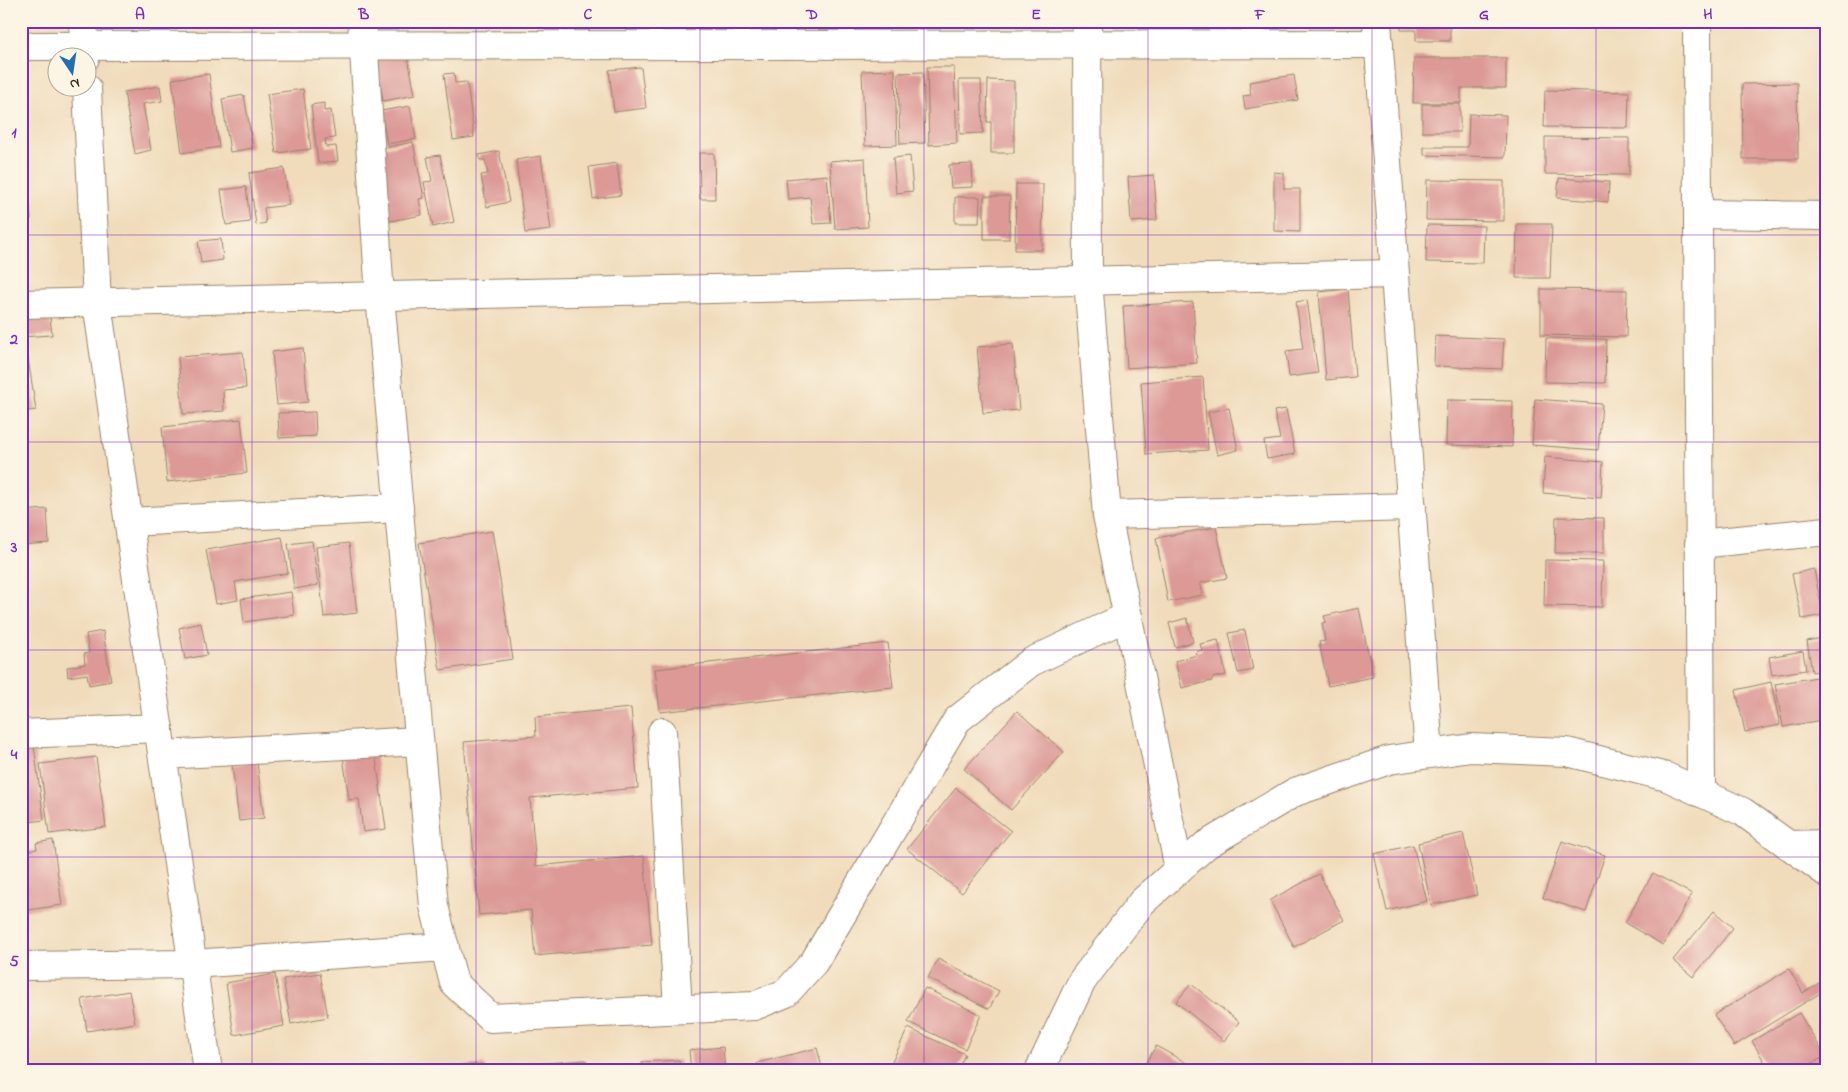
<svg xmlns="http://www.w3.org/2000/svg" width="1848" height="1092" viewBox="0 0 1848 1092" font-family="'Indie Flower',sans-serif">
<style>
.building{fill:#dc9996}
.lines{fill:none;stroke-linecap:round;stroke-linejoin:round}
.minor-casing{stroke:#96836c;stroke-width:30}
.minor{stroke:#fff;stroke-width:28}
.grid{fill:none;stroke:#7b2cbf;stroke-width:1;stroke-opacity:0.55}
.neatline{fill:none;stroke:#7b2cbf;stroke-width:2}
.grid-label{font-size:16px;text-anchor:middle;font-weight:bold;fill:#7b2cbf}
</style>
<rect width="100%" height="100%" fill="#fcf5e5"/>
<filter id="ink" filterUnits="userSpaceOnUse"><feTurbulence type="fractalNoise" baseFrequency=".02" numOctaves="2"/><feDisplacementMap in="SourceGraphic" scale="10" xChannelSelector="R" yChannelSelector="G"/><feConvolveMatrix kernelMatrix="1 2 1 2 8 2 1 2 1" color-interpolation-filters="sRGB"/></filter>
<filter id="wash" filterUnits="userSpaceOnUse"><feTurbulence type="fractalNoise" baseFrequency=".0096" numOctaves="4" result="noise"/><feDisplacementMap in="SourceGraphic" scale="20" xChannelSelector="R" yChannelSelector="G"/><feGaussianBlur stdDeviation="1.12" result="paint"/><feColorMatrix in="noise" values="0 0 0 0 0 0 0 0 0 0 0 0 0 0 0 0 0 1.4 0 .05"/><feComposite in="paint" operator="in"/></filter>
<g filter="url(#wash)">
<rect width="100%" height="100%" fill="#f0dcbb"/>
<g id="blocks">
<g class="building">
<path d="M1401 21H1450V41H1416V30H1401Z"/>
<path d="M407 52 415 95 383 101 376 57Z"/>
<path d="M1414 58H1506V88H1461V103H1413Z"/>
<path d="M641 67 646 108 614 112 609 70Z"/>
<path d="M927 67H954L957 143 929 145Z"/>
<path d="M895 70 897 145 865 146 862 71Z"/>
<path d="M923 72 925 143 900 144 898 73Z"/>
<path d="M454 73 455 83 467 82 474 137 453 140 444 74Z"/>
<path d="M209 74 219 147 182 153 172 79Z"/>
<path d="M1294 75 1298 100 1245 109 1243 96 1251 95 1249 82Z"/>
<path d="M959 80H981L983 133 960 134Z"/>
<path d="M988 80 1014 81V153H991V122H987Z"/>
<path d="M1797 83 1798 159H1743L1742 84Z"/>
<path d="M160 86 162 101 143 104 151 150 135 154 124 92Z"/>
<path d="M303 89 311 149 276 153 267 94Z"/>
<path d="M1545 90 1629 92 1628 128 1544 127Z"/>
<path d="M244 95 253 148 230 152 222 99Z"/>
<path d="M324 103V111L331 110 335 138 325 139 326 147 336 146 338 161 318 163 311 105Z"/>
<rect x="1422" y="104" width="38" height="28"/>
<path d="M410 106 416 139 387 144 381 111Z"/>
<path d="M1469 114 1506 115 1505 157 1424 155V147H1468Z"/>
<path d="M1545 137 1629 138V175L1545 174Z"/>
<path d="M413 142 424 198 419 199 422 215 390 221 373 150Z"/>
<path d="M499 151 509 202 487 207 481 175 488 174 485 160H480L479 155Z"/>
<path d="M699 153H714L715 199H700Z"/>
<path d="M440 155 454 222 433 227 424 182 432 181 427 157Z"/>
<path d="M541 156 551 230 525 233 516 160Z"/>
<path d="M910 156 913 191 896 193 893 158Z"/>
<path d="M865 158 868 227 835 229 830 161Z"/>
<path d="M617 163 621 195 593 199 589 167Z"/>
<path d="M972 164 973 187 951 188 949 165Z"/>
<path d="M21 166H26L31 219 21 220Z"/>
<path d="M284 168 289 205 264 208 266 223 256 225 249 173Z"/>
<path d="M1274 172 1284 173V189H1300V232L1274 231Z"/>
<path d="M827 175 831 223 813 224 810 197 788 199 786 179Z"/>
<path d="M1154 175 1157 220 1131 222 1128 177Z"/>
<path d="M1559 178 1609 182 1608 202 1557 198Z"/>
<path d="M1427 180 1504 181V221L1426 220Z"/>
<path d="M1016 184H1043L1042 250H1015Z"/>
<path d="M246 187 250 222 226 225 221 190Z"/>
<path d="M984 196H1010L1009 239H984Z"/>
<path d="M955 197H980L979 223H955Z"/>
<path d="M1517 224H1552L1550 278H1516Z"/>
<path d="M1427 225 1484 226 1483 263 1426 262Z"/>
<path d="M221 239 223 260 201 263 198 241Z"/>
<path d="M1348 289 1355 377 1326 380 1319 292Z"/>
<path d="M1541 289 1627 290 1626 337 1541 335Z"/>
<path d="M1307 300 1318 373 1289 377 1286 351 1303 349 1296 302Z"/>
<path d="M1193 302 1197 363 1127 368 1123 306Z"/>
<path d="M49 308 52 335 21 337V310Z"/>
<path d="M1435 336 1504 339 1502 369 1434 366Z"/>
<path d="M1546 338 1606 339 1605 383 1545 382Z"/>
<path d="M1013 344 1019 410 983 413 977 347Z"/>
<path d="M303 348 308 402 277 405 272 352Z"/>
<path d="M243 352 246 388 223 390 224 411 183 414 178 357Z"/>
<path d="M28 358 36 410 21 412V359Z"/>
<path d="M1203 377 1208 450 1146 454 1141 382Z"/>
<path d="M1535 399 1602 404 1598 450 1532 445Z"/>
<path d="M1447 400 1513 401 1512 447 1446 445Z"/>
<path d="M1229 408 1238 450 1217 455 1208 412Z"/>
<path d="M1286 409 1295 454 1267 459 1264 441 1280 439 1274 411Z"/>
<path d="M315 412 316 436 279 438 278 413Z"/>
<path d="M241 419 247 473 167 482 162 427Z"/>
<path d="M1545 457 1603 462 1601 498 1543 493Z"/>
<path d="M47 509 49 543 21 545V511Z"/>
<path d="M1556 517 1604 518V553H1555Z"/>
<path d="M1216 527 1227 578 1200 583 1203 595 1168 602 1156 538Z"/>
<path d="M492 531 513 659 440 670 419 543Z"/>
<path d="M282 537 288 573 235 582 238 600 216 604 206 550Z"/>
<path d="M312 541 318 585 294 589 288 544Z"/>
<path d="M349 543 357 613 324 617 316 547Z"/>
<path d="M1545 560 1603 561 1602 607 1544 606Z"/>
<path d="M1814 569 1823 615 1802 619 1792 574Z"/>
<path d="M291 592 294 615 244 622 241 599Z"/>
<path d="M1359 608 1373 677 1328 686 1319 642 1325 641 1322 623 1326 622 1324 616Z"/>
<path d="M1187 618 1193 642 1175 647 1169 623Z"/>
<path d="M201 623 207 655 185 659 179 628Z"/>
<path d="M1245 630 1253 670 1238 673 1229 633Z"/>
<path d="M103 631 111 681 89 685 87 674 68 677 67 667 85 664 84 654 89 653 86 634Z"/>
<path d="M1827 637V670L1812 672 1807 641Z"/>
<path d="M1218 640 1226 675 1212 678V681L1182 688 1175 661 1197 655 1196 652 1202 650 1200 644Z"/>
<path d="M888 643 893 687 660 712 655 669Z"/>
<path d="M1803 651 1806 670 1772 675 1769 657Z"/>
<path d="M1823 676 1827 695V719L1783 727 1775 684Z"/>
<path d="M1771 682 1780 725 1745 732 1736 690Z"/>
<path d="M631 708 638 788 530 798 536 866 644 856 652 945 535 956 531 910 479 915 464 742 536 736 535 717Z"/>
<path d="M1017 711 1064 752 1011 810 964 769Z"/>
<path d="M34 746 44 820 21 823V747Z"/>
<path d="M375 752 386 829 363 832 359 799 349 800 343 756Z"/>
<path d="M96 757 106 827 49 834 40 764Z"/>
<path d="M257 762 264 818 239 821 232 765Z"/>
<path d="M956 788 1011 831 962 893 907 849Z"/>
<path d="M1463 833 1477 895 1431 905 1418 843Z"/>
<path d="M53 840 62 905 21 911V852L37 849 36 843Z"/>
<path d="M1562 841 1605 855 1586 912 1543 898Z"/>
<path d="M1413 845 1427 901 1387 911 1374 854Z"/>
<path d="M1653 873 1692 894 1663 945 1625 923Z"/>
<path d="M1319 874 1344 920 1294 947 1270 900Z"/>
<path d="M1714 911 1733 928 1693 977 1673 960Z"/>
<path d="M938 959 999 991 989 1009 928 978Z"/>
<path d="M1789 969 1803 993 1827 978V989L1734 1046 1714 1015Z"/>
<path d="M320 973 328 1017 291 1024 283 979Z"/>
<path d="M275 974 284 1026 234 1035 226 983Z"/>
<path d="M1191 984 1239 1022 1224 1041 1176 1002Z"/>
<path d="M925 988 981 1015 965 1049 908 1022Z"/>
<path d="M129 991 135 1023 87 1031 82 999Z"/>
<path d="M1799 1013 1825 1056 1806 1067 1808 1071H1770L1752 1041Z"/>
<path d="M908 1028 965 1054 957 1071H910L892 1062Z"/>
<path d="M1156 1046 1201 1071H1133L1137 1062 1144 1066Z"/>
<path d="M723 1047 725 1071H691L689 1050Z"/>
<path d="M817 1048 823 1071H759L757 1063Z"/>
<path d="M586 1060 587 1071H533L532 1064Z"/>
<path d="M679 1060 680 1071H643L642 1062Z"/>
<path d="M484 1064 485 1071H438V1068Z"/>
</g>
</g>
</g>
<g filter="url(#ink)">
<use href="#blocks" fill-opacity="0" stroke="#96836c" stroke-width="1"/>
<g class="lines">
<defs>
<g id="minor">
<path d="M83 21 85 58"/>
<path d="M362 21 380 296 434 906 454 983 491 1018 754 1006 786 993 814 962 957 720 1031 662 1128 616"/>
<path d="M1087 21 1088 280 1107 515 1179 869"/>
<path d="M1377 21 1429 754"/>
<path d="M1697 21 1701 793"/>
<path d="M21 46 1379 44"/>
<path d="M87 88 97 303 208 1071"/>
<path d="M1698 214 1827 216"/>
<path d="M21 304 1395 274"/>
<path d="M1107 515 1412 507"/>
<path d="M129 522 399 508"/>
<path d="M1699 544 1827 531"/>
<path d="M662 732 678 1009"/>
<path d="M21 734 159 728"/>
<path d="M163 755 419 741"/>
<path d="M1788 845 1827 844"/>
<path d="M21 966 192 964 445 947"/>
<path d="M1039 1071 1082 981 1142 902 1206 845 1295 792 1389 760 1471 748 1567 752 1667 777 1743 812 1827 873"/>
</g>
</defs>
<use href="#minor" class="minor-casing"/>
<use href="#minor" class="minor"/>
</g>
</g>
<path class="grid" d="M252 21V1071M476 21V1071M700 21V1071M924 21V1071M1148 21V1071M1372 21V1071M1596 21V1071M21 235H1827M21 442H1827M21 650H1827M21 857H1827"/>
<rect width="1848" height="1092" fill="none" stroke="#fcf5e5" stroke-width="55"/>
<g transform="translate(72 72) rotate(167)"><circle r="24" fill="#fcf5e5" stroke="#afa495"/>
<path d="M0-4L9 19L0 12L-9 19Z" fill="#1f6fb2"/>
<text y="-8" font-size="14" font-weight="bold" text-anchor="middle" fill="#3b2a1e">N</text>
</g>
<rect x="28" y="28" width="1792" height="1036" class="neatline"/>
<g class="grid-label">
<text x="140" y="19">A</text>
<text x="364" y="19">B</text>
<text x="588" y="19">C</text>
<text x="812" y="19">D</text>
<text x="1036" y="19">E</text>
<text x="1260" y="19">F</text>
<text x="1484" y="19">G</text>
<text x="1708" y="19">H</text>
<text x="14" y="137">1</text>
<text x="14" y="344">2</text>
<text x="14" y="552">3</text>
<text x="14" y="759">4</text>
<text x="14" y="966">5</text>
</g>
</svg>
